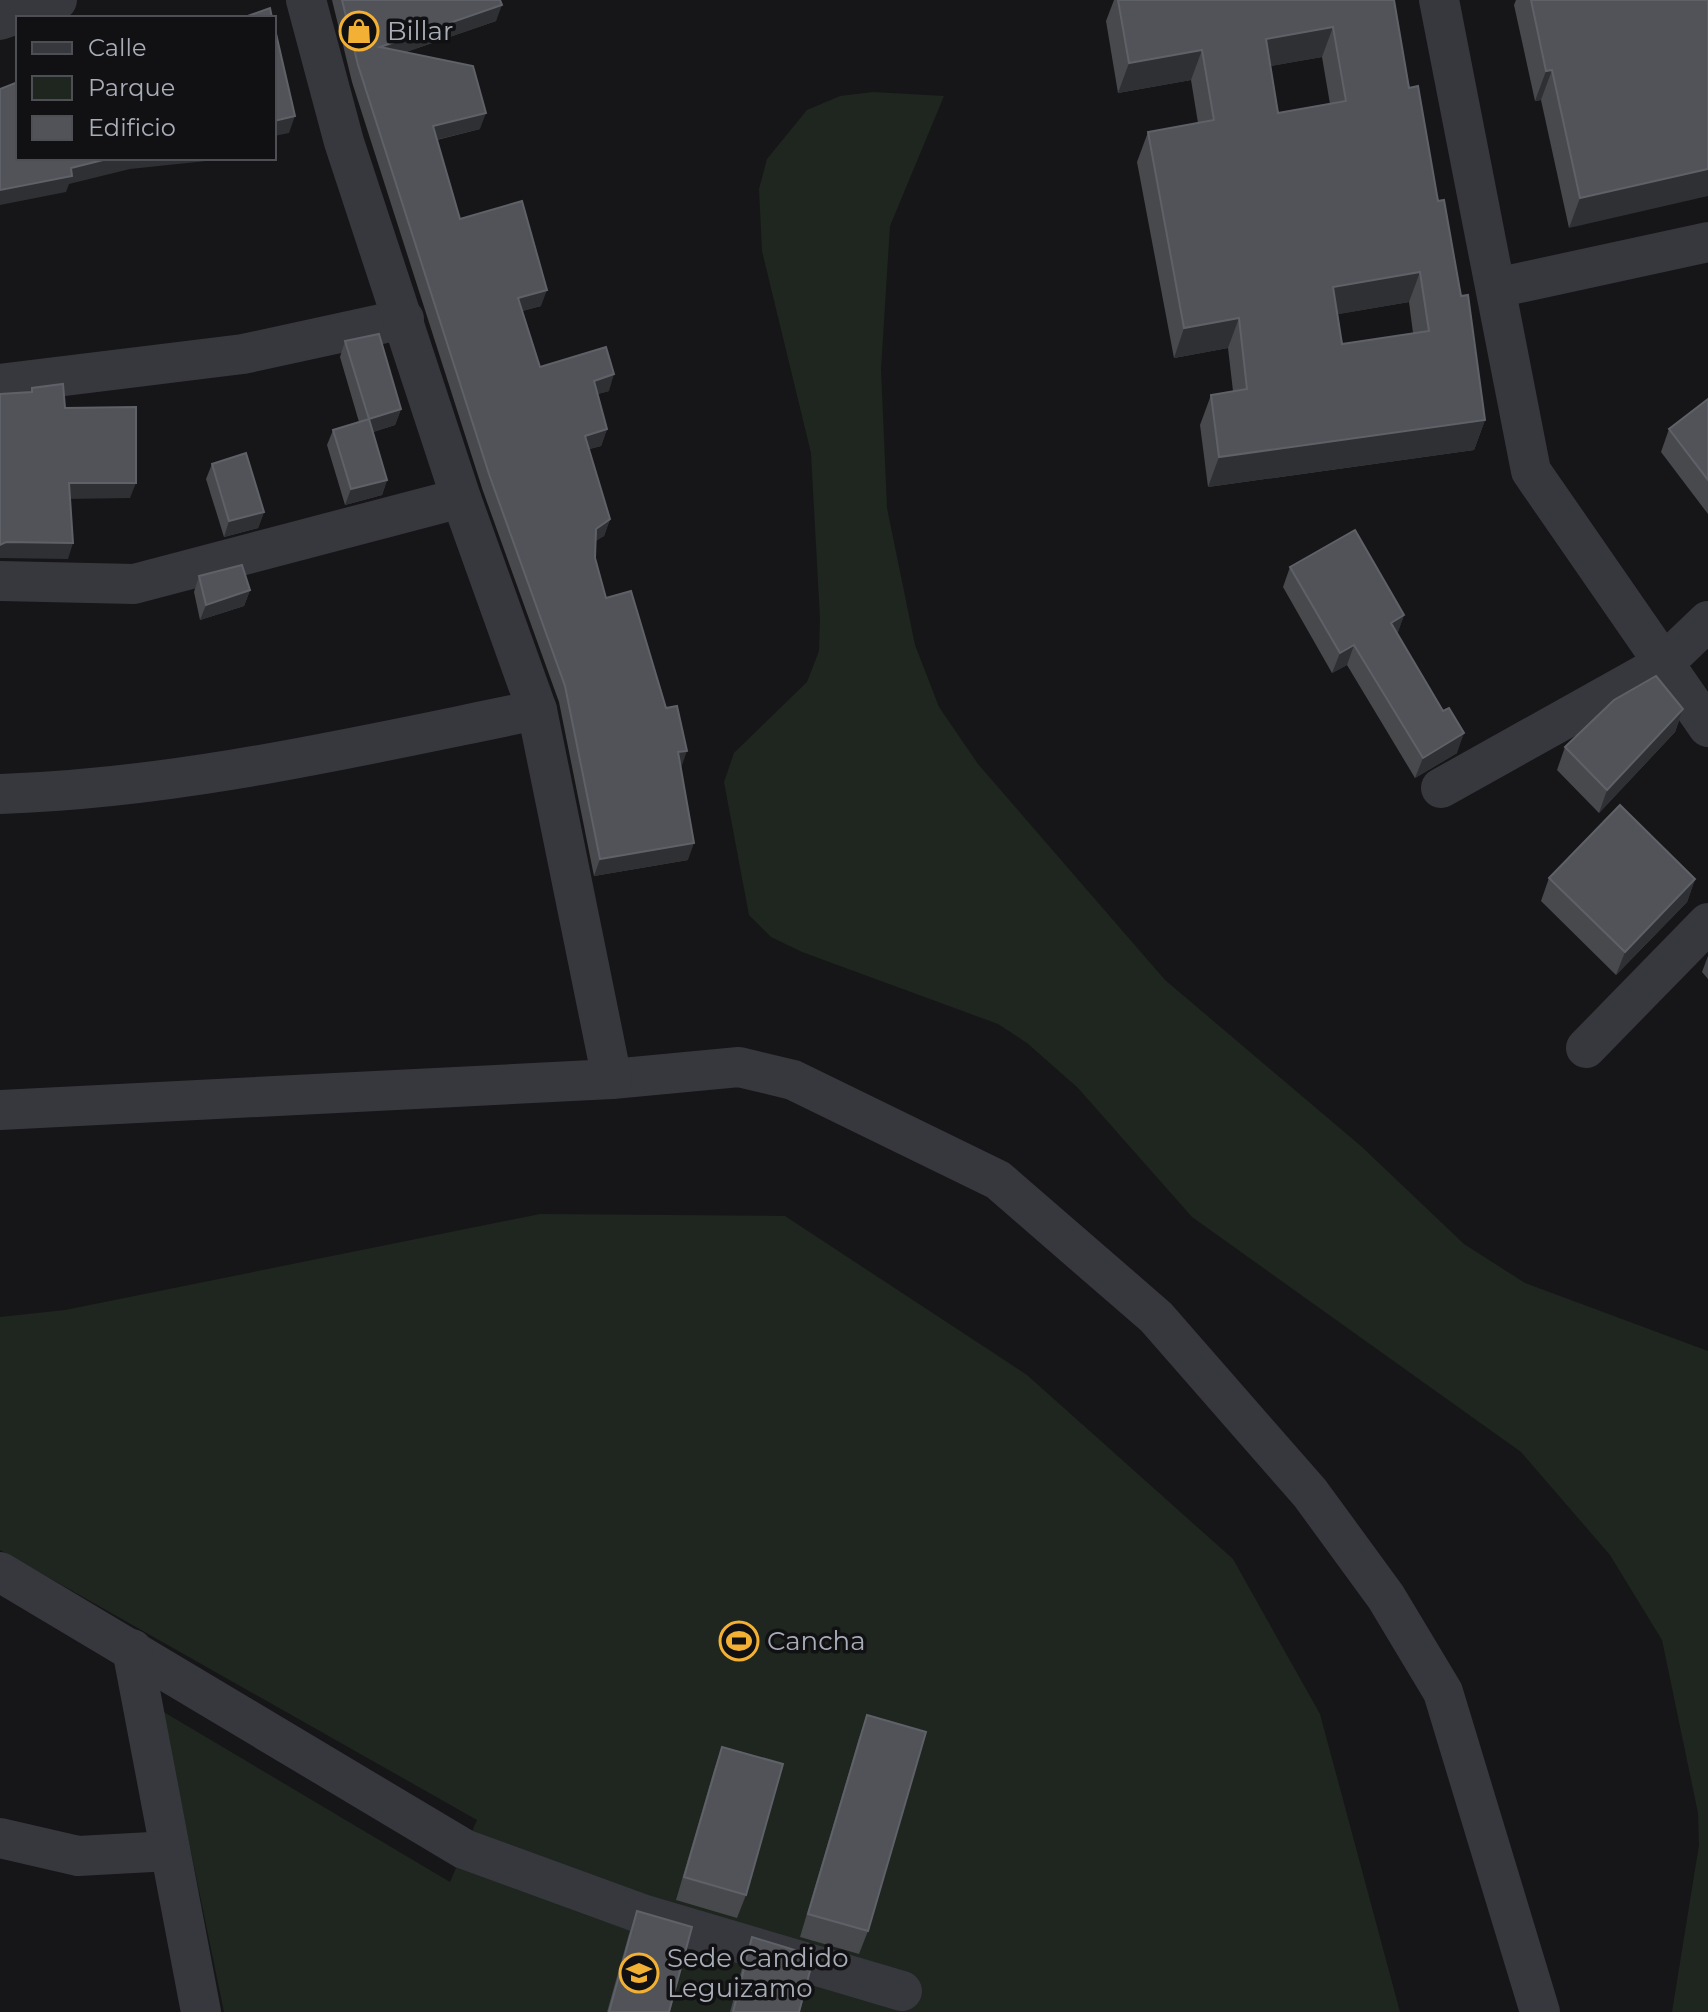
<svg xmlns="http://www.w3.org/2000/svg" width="1708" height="2012" viewBox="0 0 1708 2012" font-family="Montserrat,sans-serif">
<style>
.green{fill:#1e261f}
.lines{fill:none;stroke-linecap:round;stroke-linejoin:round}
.minor{stroke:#37383d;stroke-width:40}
.wall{fill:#47494d;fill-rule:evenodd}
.shaded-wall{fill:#2f3033}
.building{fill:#525359;stroke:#5f6168;stroke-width:2;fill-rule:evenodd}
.labels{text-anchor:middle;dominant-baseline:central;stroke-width:7;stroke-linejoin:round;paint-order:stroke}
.poi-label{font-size:26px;fill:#a8adb8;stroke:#111113;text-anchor:start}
</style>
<rect width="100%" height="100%" fill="#161618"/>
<g class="green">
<path d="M873 92 944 96 890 226 881 369 887 508 915 645 939 707 978 764 1165 980 1362 1147 1464 1244 1525 1283 1708 1351V2012H1672L1699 1845 1698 1813 1662 1640 1610 1555 1521 1452 1192 1217 1078 1088 1027 1043 998 1024 802 952 771 937 749 915 724 782 734 753 807 682 819 651 820 619 811 453 762 251 759 189 767 159 807 110 840 96Z"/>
<path d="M540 1214 785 1216 1027 1375 1233 1559 1320 1714 1400 2012H224L162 1711 450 1882 477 1820 0 1550V1317L65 1310Z"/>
</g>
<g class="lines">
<g class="minor">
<path d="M1439 0 1531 471 1708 727"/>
<path d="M0 20 57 0"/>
<path d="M1496 288 1708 242"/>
<path d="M0 384 243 354 404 319"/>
<path d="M0 581 134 584 461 498"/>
<path d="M1441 788 1663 664 1708 621"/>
<path d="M0 794C182 788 359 746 537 710"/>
<path d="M1586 1048 1708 923"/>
<path d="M612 1079 739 1067 793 1080 998 1180 1156 1317 1310 1493 1386 1597 1443 1692 1540 2012"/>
<path d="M0 1110 612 1079 537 710 461 498 344 142 306 0"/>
<path d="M0 1572 464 1849 645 1915 902 1991"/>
<path d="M132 1649 201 2012"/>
<path d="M0 1838 78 1856 170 1851"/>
</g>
</g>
<g class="wall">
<path d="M332 0H500L496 21 406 52 480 129 437 140 460 219 541 306 522 311 540 367 609 391 597 394 607 429 601 446 589 449 610 519 604 536 595 541V558L606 598 681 768 688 860 594 876 559 702 483 491 352 82Z"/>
<path d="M1114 0H1394L1409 88 1438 201 1485 420 1474 450 1208 487 1200 425 1211 395 1233 391 1228 348 1174 358 1137 162 1148 132 1198 123 1191 80 1118 93 1106 21ZM1322 57 1330 104 1278 113 1270 66ZM1409 302 1413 333 1342 344 1338 314Z"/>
<path d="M1516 0H1708L1569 228 1541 100 1535 101 1514 5Z"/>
<path d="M345 341 401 409 395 425 373 432 387 480 382 495 345 505 327 445 333 430 359 422 340 357Z"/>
<path d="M1708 399V514L1661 452 1669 429Z"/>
<path d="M212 464 264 512 258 528 224 537 206 479Z"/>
<path d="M1290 567 1404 615 1397 634 1457 753 1415 778 1347 665 1332 673 1283 587Z"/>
<path d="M199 576 250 590 244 606 200 620 194 592Z"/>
<path d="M1683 709 1675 732 1599 813 1557 770 1565 747Z"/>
<path d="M1549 878 1695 879 1687 902 1616 975 1541 901Z"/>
<path d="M1708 956V979L1702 972Z"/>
<path d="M867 1715 868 1931 859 1954 800 1937 859 1738Z"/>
<path d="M722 1747 746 1895 737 1918 676 1900 714 1770Z"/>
<path d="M637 1911 669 2012H607L629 1934Z"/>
<path d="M752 1937 799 2012H730L742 1968Z"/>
</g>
<g class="shaded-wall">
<path d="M502 5 496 21 374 63 380 47Z"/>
<path d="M1333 27 1322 57 1255 69 1266 39Z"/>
<path d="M1202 50 1191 80 1118 93 1129 63Z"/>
<path d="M1552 70 1541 100 1535 101 1546 71Z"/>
<path d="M486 113 480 129 427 142 433 126Z"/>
<path d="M295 116 289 133 274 136V121Z"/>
<path d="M111 158H217L216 160 130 169 69 184 66 192 0 205V190L71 168Z"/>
<path d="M1708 169V196L1569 228 1580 198Z"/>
<path d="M1420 272 1409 302 1322 317 1333 287Z"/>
<path d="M547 290 541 306 512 314 518 298Z"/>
<path d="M1239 318 1228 348 1174 358 1184 328Z"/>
<path d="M614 374 609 391 588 397 594 381Z"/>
<path d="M401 409 395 425 363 435 369 419Z"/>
<path d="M1485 420 1474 450 1208 487 1219 457Z"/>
<path d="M607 429 601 446 579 452 585 436Z"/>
<path d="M387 480 382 495 345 505 351 489Z"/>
<path d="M69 483H136L130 498 64 499Z"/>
<path d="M264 512 258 528 224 537 229 521Z"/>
<path d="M610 519 604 536 590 545 596 529Z"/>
<path d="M6 542 73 543 68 559 0 558V545Z"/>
<path d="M250 590 244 606 200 620 206 605Z"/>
<path d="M1404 615 1397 635 1391 623Z"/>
<path d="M1354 645 1347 665 1332 673 1340 653Z"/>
<path d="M1683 709 1675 732 1599 813 1607 790Z"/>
<path d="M1464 733 1457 753 1415 778 1423 758Z"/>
<path d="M687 751 681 768 678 752Z"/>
<path d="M694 843 688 860 594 876 600 859Z"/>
<path d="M1695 879 1687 902 1616 975 1625 952Z"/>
</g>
<g class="building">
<path d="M342 0H500L502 5 380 47 473 66 486 113 433 126 460 219 522 201 547 290 518 298 540 367 606 347 614 374 594 381 607 429 585 436 610 519 596 529 595 558 606 598 631 591 666 708 677 706 687 751 678 752 694 843 600 859 565 686 489 474 358 65Z"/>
<path d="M1118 0H1394L1409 88 1418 86 1438 201 1444 200 1461 296 1468 295 1485 420 1219 457 1211 395 1247 389 1239 318 1184 328 1148 132 1214 120 1202 50 1129 63ZM1333 27 1346 101 1278 113 1266 39ZM1420 272 1429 331 1342 344 1333 287Z"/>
<path d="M1531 0H1708V169L1580 198 1552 70 1546 71Z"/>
<path d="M270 8 272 18H242Z"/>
<path d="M274 25 295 116 274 121Z"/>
<path d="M18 82V158H111L71 168 72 176 0 190V89Z"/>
<path d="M379 334 401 409 369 419 345 341Z"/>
<path d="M63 384 65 408 136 407V483H69L73 543 6 542 0 545V394L32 392V388Z"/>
<path d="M1708 399V480L1669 429Z"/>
<path d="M369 419 387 480 351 489 333 430Z"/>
<path d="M246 453 264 512 229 521 212 464Z"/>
<path d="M1355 530 1404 615 1391 623 1443 711 1449 708 1464 733 1423 758 1354 645 1340 653 1290 567Z"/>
<path d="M242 565 250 590 206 605 199 576Z"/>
<path d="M1656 676 1683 709 1607 790 1565 747 1614 700Z"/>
<path d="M1620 805 1695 879 1625 952 1549 878Z"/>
<path d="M867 1715 926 1732 868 1931 808 1914Z"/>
<path d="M722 1747 783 1764 746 1895 684 1877Z"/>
<path d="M637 1911 692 1927 669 2012H609Z"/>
<path d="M752 1937 814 1956 799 2012H733Z"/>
</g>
<defs>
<symbol id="shop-ring" viewBox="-11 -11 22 22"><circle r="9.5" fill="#111113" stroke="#f2b134" stroke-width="1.5"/><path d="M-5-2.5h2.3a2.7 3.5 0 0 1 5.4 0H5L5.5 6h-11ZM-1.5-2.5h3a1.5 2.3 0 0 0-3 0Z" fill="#f2b134"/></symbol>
<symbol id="stadium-ring" viewBox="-11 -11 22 22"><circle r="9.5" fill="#111113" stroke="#f2b134" stroke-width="1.5"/><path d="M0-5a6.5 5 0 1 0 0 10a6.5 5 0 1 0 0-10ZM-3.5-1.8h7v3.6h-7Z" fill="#f2b134"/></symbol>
<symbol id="school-ring" viewBox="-11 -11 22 22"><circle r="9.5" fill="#111113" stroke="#f2b134" stroke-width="1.5"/><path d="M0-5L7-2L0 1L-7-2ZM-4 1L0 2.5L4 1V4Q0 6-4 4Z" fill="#f2b134"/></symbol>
</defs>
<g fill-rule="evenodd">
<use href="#shop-ring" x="337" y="9" width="44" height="44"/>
<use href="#stadium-ring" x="717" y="1619" width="44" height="44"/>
<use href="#school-ring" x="617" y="1951" width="44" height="44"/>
</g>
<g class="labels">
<g class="poi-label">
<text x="387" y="31">Billar</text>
<text x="767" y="1641">Cancha</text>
<text x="667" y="1958">Sede Candido<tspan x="667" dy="30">Leguizamo</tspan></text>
</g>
</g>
<rect x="16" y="16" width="260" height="144" fill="#111113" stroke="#4d4f55" stroke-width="2"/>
<rect x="32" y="42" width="40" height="12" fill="#37383d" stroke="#4d4f55" stroke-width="2"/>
<text x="88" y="56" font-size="24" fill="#a8adb8">Calle</text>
<rect x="32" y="76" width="40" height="24" fill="#1e261f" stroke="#4d4f55" stroke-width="2"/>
<text x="88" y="96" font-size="24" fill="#a8adb8">Parque</text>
<rect x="32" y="116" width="40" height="24" fill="#525359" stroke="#4d4f55" stroke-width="2"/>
<text x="88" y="136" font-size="24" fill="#a8adb8">Edificio</text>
</svg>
